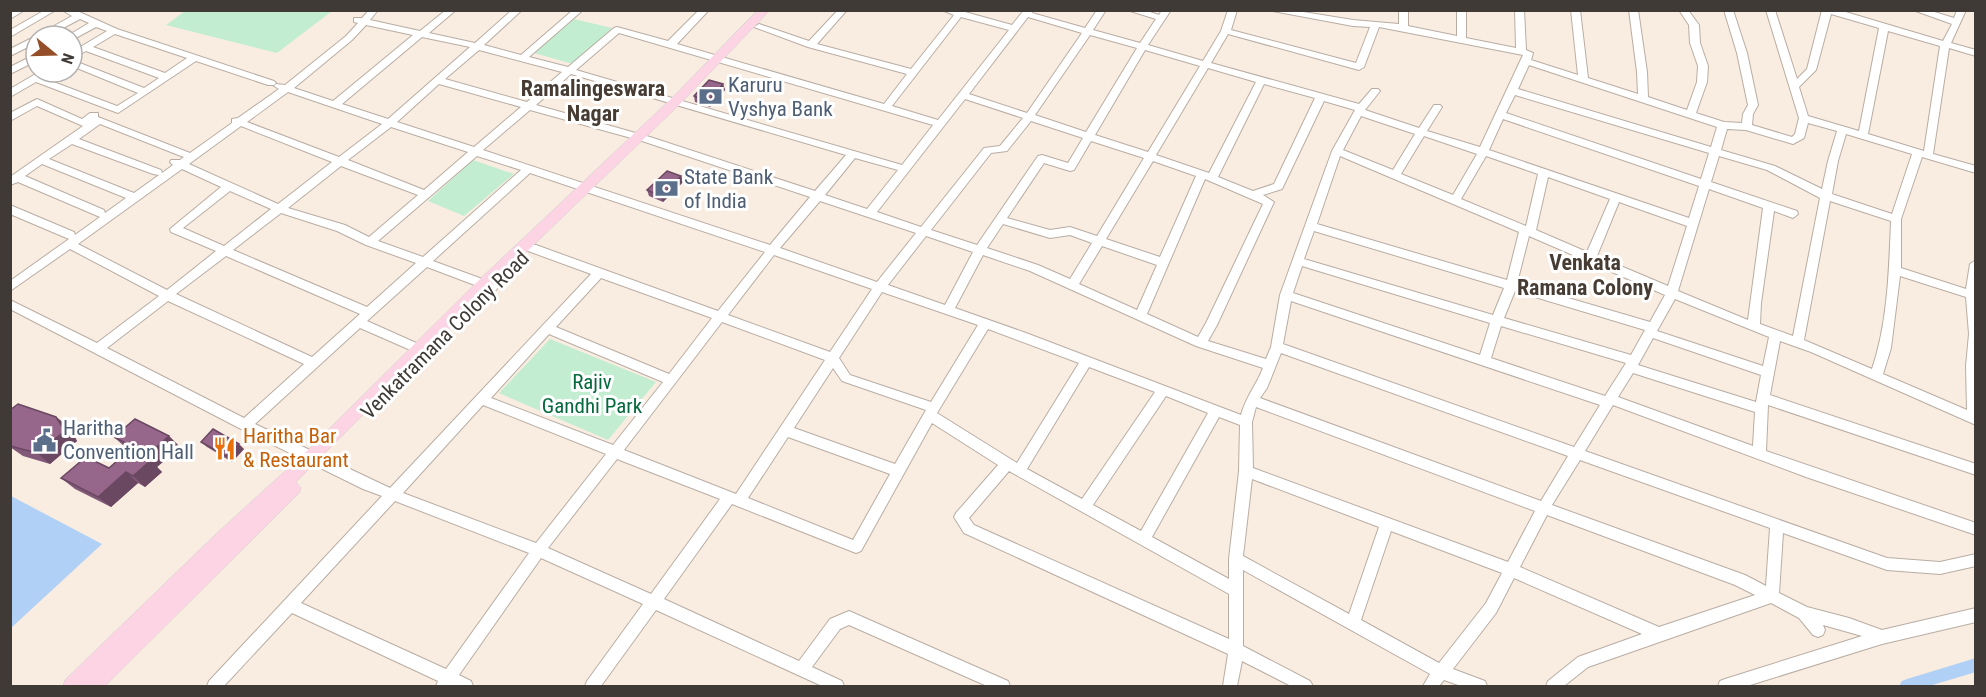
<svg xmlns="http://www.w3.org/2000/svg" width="1986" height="697" viewBox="0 0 1986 697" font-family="'Roboto Condensed',sans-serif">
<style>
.green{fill:#c2edd0}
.water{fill:#b0d0f6}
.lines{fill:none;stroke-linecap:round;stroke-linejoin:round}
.canal{fill:#b0d0f6;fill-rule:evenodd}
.minor-casing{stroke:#b9ada3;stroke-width:2}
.major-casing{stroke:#d1d0cf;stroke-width:1}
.minor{fill:#fff;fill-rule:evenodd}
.major{fill:#fcd4e4;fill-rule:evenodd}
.wall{fill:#825978}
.shaded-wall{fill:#6a4861}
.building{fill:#97678b;stroke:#6a4861;stroke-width:1.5}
.labels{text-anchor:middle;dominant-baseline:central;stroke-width:6;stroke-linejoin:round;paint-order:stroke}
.service-label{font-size:21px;fill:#4e5e75;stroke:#fff;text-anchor:start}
.street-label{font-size:21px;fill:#3f3a36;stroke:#fff}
.park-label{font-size:21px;fill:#06693d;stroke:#fff}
.food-label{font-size:21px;fill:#c56008;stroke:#fff;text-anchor:start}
.neighbourhood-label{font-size:22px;font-weight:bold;fill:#463c33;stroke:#fff}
</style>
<rect width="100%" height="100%" fill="#f9ede2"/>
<g class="green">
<path d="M185 11V10L332 11 277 53 166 25Z"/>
<path d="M574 19 612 28 573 64 534 53Z"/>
<path d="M473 160 514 174 464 216 428 201Z"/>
<path d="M550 339 656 382 608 440 499 393Z"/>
</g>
<path class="water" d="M11 496 102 544 11 628Z"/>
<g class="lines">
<path class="canal" d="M1976 658V672L1929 686H1899L1902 681 1907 679Z"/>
<defs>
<g id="minor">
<path d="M13 10H25L10 19V12Z"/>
<path d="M45 10H56L10 37V30Z"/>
<path d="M62 10H75L117 29 274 81 276 83 274 85H268L196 61 118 113 36 82 10 97V89L39 72H51L43 78 117 106 138 93 72 66V60L144 88 159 78 86 51 72 59V52L107 31 96 27 72 40V36L69 35 89 23 80 19 48 36H36L72 16ZM115 34 187 58 165 73 93 47Z"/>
<path d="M369 10H378L370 20 420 31 446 10H456L429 33 475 43 512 10H522L484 45 521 55 573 10H583L529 57 568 67 614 28 617 27 668 41 699 10H709L677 44 884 104 907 74 808 47 754 27 759 24 762 25 809 41 838 10H847L817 44 911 69 954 15 942 10H966L965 12 1012 25 1024 10H1033L1032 13 1085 28 1097 10H1106L1093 30 1140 43 1156 19 1127 10H1144L1159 15 1162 10H1171L1148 45 1203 61 1221 31 1228 10H1237L1231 30 1356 63 1370 27 1353 26 1267 10H1291L1353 20 1399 24V10H1408V26L1457 36V10H1466V38L1516 48 1515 10H1524L1526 50 1533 53 1531 60 1578 75 1571 10H1580L1588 78 1638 94 1637 72 1629 10H1638L1647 72 1648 97 1687 110 1697 82 1698 66 1690 43 1689 25 1679 10H1688L1699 25 1700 43 1708 66 1707 82 1696 113 1724 122 1742 123 1743 114 1748 105 1737 53 1724 10H1733L1747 53 1758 105 1753 114 1752 125 1792 137 1795 134 1799 118 1766 10H1775L1797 79 1807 69 1822 10H1839L1943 41 1952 24 1913 10H1928L1954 18 1957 10H1966L1951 43 1976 50V56L1949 48 1933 154 1976 166V173L1922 157 1901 219V268L1966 289 1970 264 1976 260V425L1811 352 1780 341 1770 395 1976 464V475L1768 405 1766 451 1976 523V535L1806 477 1613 405 1585 451 1887 558 1940 562 1976 554V566L1940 574 1887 570 1783 533 1779 593 1807 607 1849 618 1882 630 1976 608V622L1882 644 1747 686H1718L1720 681 1725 679 1862 636 1823 625 1825 630 1823 635 1818 637 1813 635 1799 618 1771 603 1588 667 1564 686H1546L1548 681 1578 657 1642 634 1514 578 1496 613 1453 669 1485 681 1487 686H1461L1444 680 1439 686H1423L1430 674 1243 570V646L1310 681 1313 686H1291L1242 661 1237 686H1223L1228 654 964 533 954 517 956 513 998 465 932 423 861 551 856 553 732 504 664 599 799 661 830 619 849 611 1008 681 1010 686H987L849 625 840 629 812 667 842 681 844 686H822L656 610 601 686H585L587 681 643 604 541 558 459 675 471 681 473 686H436L438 681 292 613 224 686H207L209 681 382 496 363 489 241 429 10 309V300L97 343 159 296 70 249 10 291V281L69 239 10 214V205L74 232 75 235 100 217 18 182 10 185V177L83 126 37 106 10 121V113L37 99 82 119 90 113H98V117L190 153 232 123V119L238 118 279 89 274 86 276 84 285 85 346 36 358 23 354 22V18H362ZM1831 14 1879 28 1859 131 1808 116 1799 87 1816 70ZM961 17 1009 30 938 120 892 106ZM1028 17 1082 33 1027 113 969 94ZM366 25 413 35 333 101 294 88 352 40ZM1379 27 1523 55 1480 147 1427 131 1442 107 1440 105H1434L1419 128 1365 110 1380 91 1378 89H1372L1359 104 1211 63 1228 34 1359 70 1364 67ZM1888 31 1940 46 1924 151 1868 134ZM619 33 933 125 902 165 576 70ZM1090 35 1137 48 1086 132 1035 115ZM422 37 470 47 388 119 342 104ZM479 50 562 72 527 102 445 79ZM1145 50 1200 66 1148 152 1095 135ZM1529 65 1717 127 1711 147 1518 89ZM1208 68 1256 82 1209 173 1156 155ZM571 74 846 155 815 191 650 137 536 105ZM439 84 521 107 474 147 397 122ZM1264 84 1315 98 1274 184 1253 191 1218 177ZM288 92 382 124 339 157 247 122ZM1515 95 1709 153 1701 179 1506 113ZM965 99 1023 118 1000 146 984 148 921 227 877 212ZM1324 101 1355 110 1332 151 1280 295 1271 347 1266 359 1208 341 1217 325 1274 202 1263 195 1282 189ZM530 110 642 141 810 197 770 245 483 150ZM1361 116 1415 134 1393 170 1343 150ZM1503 119 1699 186 1689 218 1489 150ZM1031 121 1083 138 1068 163 1042 155 1038 156 977 245 931 230 991 153 1007 151ZM1808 123 1837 131 1828 161 1822 189 1775 166 1721 150 1727 129 1746 130 1793 144 1804 138ZM100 124 181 156 184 157 180 160H171L170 162 173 165 162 173 161 170 79 139ZM241 126 332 162 278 204 189 164ZM391 127 468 152 424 190 348 160ZM1846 134 1912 154 1892 214 1832 194 1838 161ZM1424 136 1477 154 1453 195 1401 174ZM1091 141 1144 158 1097 236 1070 227 1050 230 1007 218 1044 163 1070 171 1074 170ZM72 144 153 174 159 175 134 193 49 159ZM477 156 521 170 423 257 378 241ZM1340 156 1519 232 1507 280 1317 224ZM1486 156 1538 174 1526 226 1461 199ZM1719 156 1767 170 1820 198 1793 336 1760 324 1761 303 1774 211 1793 218 1798 214 1797 211 1711 182ZM855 158 898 170 867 209 825 195ZM1153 161 1196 176 1160 257 1106 239ZM42 164 126 198 105 213 104 210 25 176ZM341 166 418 195 369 237 345 225 288 208ZM182 169 221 187 170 229 171 232 216 251 167 290 78 244ZM530 173 765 252 718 311 536 245H528L526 248 528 251 591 274 390 488 255 424 360 328 415 352H423L425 349 423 346 367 321 427 267 488 290H496L498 287 496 284 433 261ZM1548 177 1610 199 1587 252 1536 230ZM1205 179 1263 204 1206 323 1198 337 1147 314ZM1709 189 1763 208 1748 320 1678 291ZM230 191 271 209 224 246 183 228ZM820 201 916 233 877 282 780 248ZM1830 201 1891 221C1889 270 1888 322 1872 369L1804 340ZM1619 202 1687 226 1668 286 1597 256ZM281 213 337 231 366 245 416 263 367 307 233 250ZM1003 224 1050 238 1070 235 1092 243 1070 279 1038 265 987 248ZM1314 231 1504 288 1493 315 1304 259ZM926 236 973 252 945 305 888 285ZM1529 236 1665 295 1650 322 1517 283ZM1102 246 1157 265 1137 310 1079 284ZM774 255 872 289 830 352 728 315ZM983 255 1030 271 1196 346 1263 368C1256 386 1246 396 1241 415L1026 333 955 308ZM226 256 360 314 312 357 176 294ZM1302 266 1490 323 1480 355 1293 293ZM1900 276 1966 297 1969 334 1966 366 1967 410 1883 374 1891 348ZM601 278 712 318 669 374 556 327ZM1515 291 1645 330 1631 355 1504 318ZM882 292 978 325 931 402 850 375 839 358ZM1675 299 1769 337 1763 366 1657 331ZM168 301 304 364 244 418 107 348ZM1291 301 1600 405 1574 447 1283 344ZM722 322 825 360 736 494 624 450ZM1501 326 1626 363 1605 396 1491 358ZM988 329 1079 363 1017 463 937 413ZM549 334 663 382 613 445 491 398ZM1653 338 1761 375 1756 402 1638 365ZM1281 353 1568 456 1541 501 1260 398 1267 388ZM1089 367 1155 392 1082 499 1027 469ZM833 368 842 381 926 410 895 464 794 428ZM1633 373 1755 412 1753 446 1618 397ZM1166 396 1208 413 1141 531 1093 505ZM483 405 606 454 536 543 403 493ZM1256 407 1535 511 1508 562 1253 468 1252 422ZM1219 417 1240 425 1239 471 1229 559V579L1152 537ZM788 437 890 474 853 540 748 498ZM617 459 720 499 651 594 548 548ZM1580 460 1770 528 1766 586 1745 575 1552 505ZM1009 471 1229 594V639L974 525 969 518ZM1252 479 1379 527 1349 614 1243 556ZM395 501 529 553 446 669 301 603ZM1547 515 1735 585 1755 595 1659 627 1520 567ZM1391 531 1502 573 1486 603 1439 663 1361 620Z"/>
<path d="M36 36V43L10 56V49Z"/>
<path d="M36 54V61L10 74V67Z"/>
</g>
<path id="major" d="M758 10H770L680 104 489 288 296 482 301 488 299 493 105 686H63L65 680 217 533 305 453 479 280 672 98Z"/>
</defs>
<use href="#minor" class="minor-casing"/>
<use href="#major" class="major-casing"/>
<use href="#minor" class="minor"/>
<use href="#major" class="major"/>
</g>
<g class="wall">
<path d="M723 84 725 90 710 107 695 102 694 96Z"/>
<path d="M681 176 683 182 663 202 649 196 647 190Z"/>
<path d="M10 410 56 417 69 427 77 441 50 464 23 456 10 447Z"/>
<path d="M169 436 180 447 157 467 162 472 145 487 138 483 111 507 75 489 61 478 109 468 130 450 126 448 114 437Z"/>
<path d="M201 442 244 449 232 462 207 447Z"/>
</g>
<g class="shaded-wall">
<path d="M723 84 725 90 710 107 708 101Z"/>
<path d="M681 176 683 182 663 202 661 196Z"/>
<path d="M56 417 69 427 77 441 50 464 37 453Z"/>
<path d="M169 436 180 447 157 467 162 472 145 487 133 476 144 458Z"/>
<path d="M239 444 244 449 232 462 226 456Z"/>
<path d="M126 472 138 483 111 507 98 497Z"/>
</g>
<g class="building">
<path d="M709 80 723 84 708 101 694 96Z"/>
<path d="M667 171 681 176 661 196 647 190Z"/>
<path d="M18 404 56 417 65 431 37 453 10 446V410Z"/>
<path d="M135 419 169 436 144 458 150 461 133 476 126 472 98 497 61 478 86 457 109 468 133 447 114 437Z"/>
<path d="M213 429 239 444 226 456 201 442Z"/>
</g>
<defs>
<symbol id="bank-bare" viewBox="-9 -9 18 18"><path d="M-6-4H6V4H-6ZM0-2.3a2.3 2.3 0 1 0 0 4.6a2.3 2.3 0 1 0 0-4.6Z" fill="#5c6f8a" stroke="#fff" stroke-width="2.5" paint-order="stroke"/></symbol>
<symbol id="civic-bare" viewBox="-9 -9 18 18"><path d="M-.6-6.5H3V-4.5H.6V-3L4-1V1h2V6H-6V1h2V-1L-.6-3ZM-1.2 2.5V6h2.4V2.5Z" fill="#5c6f8a" stroke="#fff" stroke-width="2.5" paint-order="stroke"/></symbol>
<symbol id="restaurant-bare" viewBox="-9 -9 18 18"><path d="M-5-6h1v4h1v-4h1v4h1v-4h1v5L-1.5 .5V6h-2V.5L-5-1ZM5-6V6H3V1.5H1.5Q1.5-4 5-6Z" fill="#e8710a" stroke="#fff" stroke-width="2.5" paint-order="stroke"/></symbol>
</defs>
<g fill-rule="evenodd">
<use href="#bank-bare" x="694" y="80" width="33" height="33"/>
<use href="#bank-bare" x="650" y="172" width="33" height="33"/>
<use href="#civic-bare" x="28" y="424" width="33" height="33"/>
<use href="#restaurant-bare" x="208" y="432" width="33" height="33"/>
</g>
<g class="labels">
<g class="service-label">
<text x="728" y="85">Karuru<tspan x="728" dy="24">Vyshya Bank</tspan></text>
<text x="684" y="177">State Bank<tspan x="684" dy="24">of India</tspan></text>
<text x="63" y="428">Haritha<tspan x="63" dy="24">Convention Hall</tspan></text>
</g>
<g class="street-label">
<text transform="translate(445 335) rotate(-45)">Venkatramana Colony Road</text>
</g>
<g class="park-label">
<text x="592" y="382">Rajiv<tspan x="592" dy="24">Gandhi Park</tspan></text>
</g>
<g class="food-label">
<text x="243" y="436">Haritha Bar<tspan x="243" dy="24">&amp; Restaurant</tspan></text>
</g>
<g class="neighbourhood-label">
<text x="593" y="88">Ramalingeswara<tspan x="593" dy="25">Nagar</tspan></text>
<text x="1585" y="262">Venkata<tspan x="1585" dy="25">Ramana Colony</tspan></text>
</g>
</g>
<rect width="1986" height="697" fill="none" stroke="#3f3a36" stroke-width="24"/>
<g transform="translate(54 54) rotate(109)"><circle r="28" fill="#ffffff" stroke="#b2b0af" stroke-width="1.5"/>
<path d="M0-4.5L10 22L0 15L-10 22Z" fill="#954f28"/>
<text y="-9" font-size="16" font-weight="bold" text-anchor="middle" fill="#3f3a36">N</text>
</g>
</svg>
